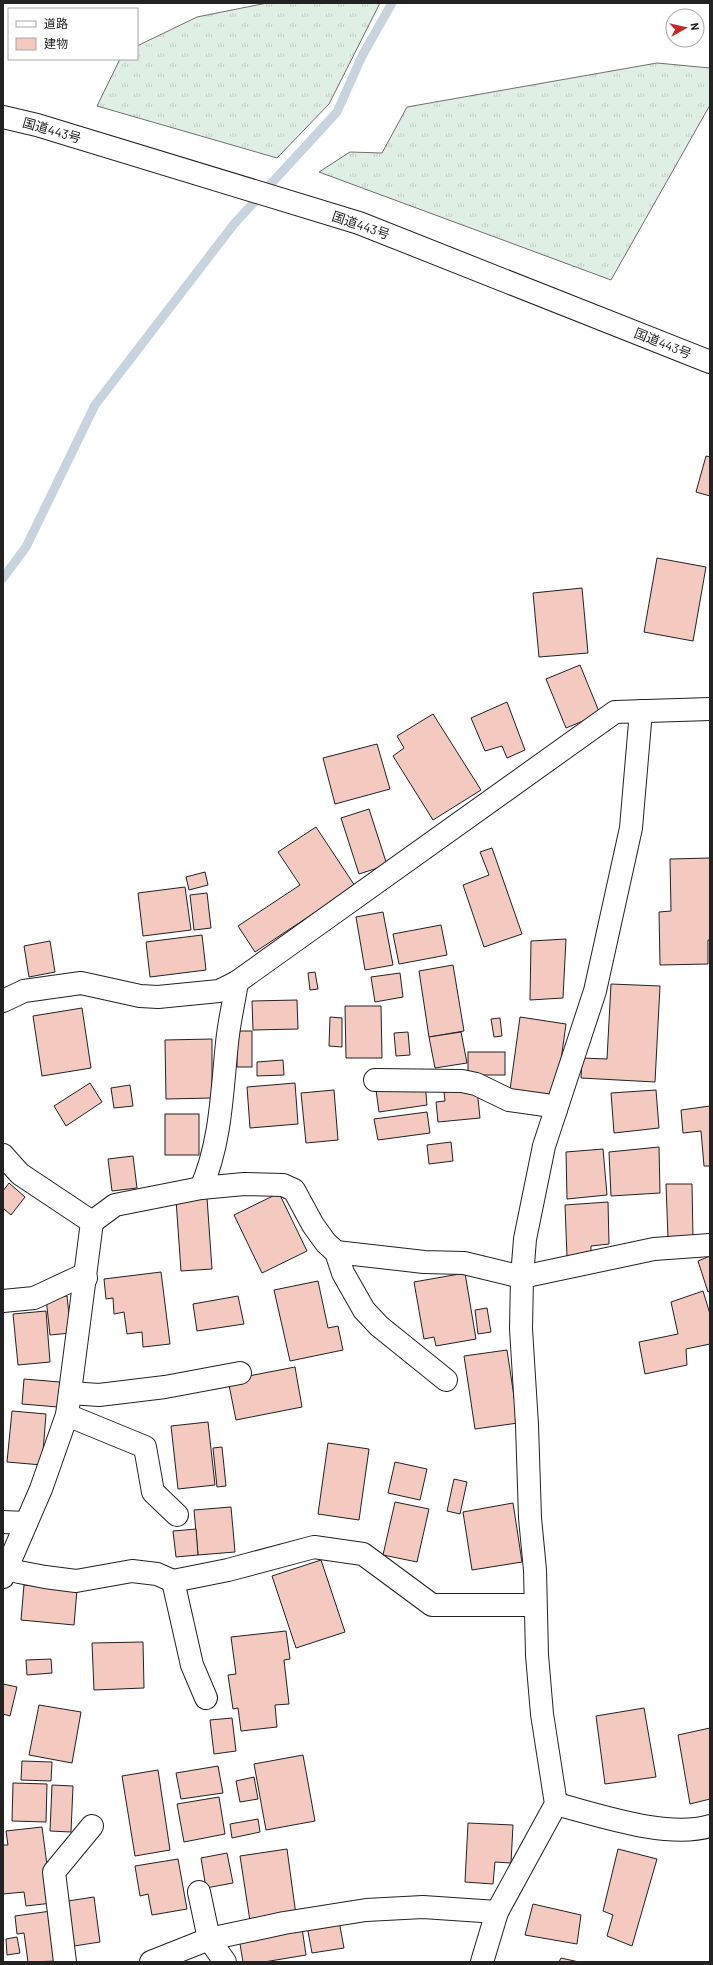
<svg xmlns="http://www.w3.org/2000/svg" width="713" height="1965" viewBox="0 0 713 1965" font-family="Barlow,'Noto Sans JP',sans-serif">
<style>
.grass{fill:url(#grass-tufts);stroke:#6f6f6f}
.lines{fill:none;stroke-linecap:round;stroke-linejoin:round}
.stream{stroke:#c7d3dd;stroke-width:9}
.building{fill:#f3c9c0;stroke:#222}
.minor-casing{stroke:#222;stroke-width:24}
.highway-casing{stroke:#222;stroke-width:24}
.minor{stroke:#fff;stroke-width:22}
.highway{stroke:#fff;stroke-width:22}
.labels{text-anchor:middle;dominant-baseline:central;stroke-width:3;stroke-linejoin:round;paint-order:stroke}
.street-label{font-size:13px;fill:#222;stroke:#fff}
</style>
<defs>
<pattern id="grass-tufts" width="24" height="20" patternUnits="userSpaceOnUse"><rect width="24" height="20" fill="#e0efe3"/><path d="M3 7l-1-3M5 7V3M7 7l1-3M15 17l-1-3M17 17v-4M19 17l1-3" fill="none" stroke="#c0cdc2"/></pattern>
</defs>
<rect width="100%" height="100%" fill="#fff"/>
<g class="grass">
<path d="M267 3H380L329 104 277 158 97 106 120 59H137V46L197 17Z"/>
<path d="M657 63 710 68V105L611 280 319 172 350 152 382 153 407 107Z"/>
</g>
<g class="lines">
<path class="stream" d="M3 578 26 547 95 405 234 224 337 112 362 56 392 3"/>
</g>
<g class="building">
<path d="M706 456 710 457V496L696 492Z"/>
<path d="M657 558 706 567 693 641 644 632Z"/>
<path d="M582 588 588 653 539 657 533 593Z"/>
<path d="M580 665 600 714 566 728 546 679Z"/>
<path d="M507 702 525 750 507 758 502 746 485 751 471 718Z"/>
<path d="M433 714 481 790 433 820 393 756 404 748 397 736Z"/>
<path d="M377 744 390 789 335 804 323 758Z"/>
<path d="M369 809 387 865 359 874 341 818Z"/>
<path d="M316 827 355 886 255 952 238 926 300 885 278 852Z"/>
<path d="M492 848 522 934 484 947 463 885 489 875 480 852Z"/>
<path d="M710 858V940H708V964L660 965 659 912 671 911 670 859Z"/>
<path d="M205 872 208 885 189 890 186 877Z"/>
<path d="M185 887 191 930 143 936 138 893Z"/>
<path d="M207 893 211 928 194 930 190 895Z"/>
<path d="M383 912 393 965 365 970 356 917Z"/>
<path d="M441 925 447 955 399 964 393 934Z"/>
<path d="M202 935 206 970 150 977 146 942Z"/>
<path d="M566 939 563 998 530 1000 531 941Z"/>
<path d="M50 941 55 972 29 977 24 946Z"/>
<path d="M453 965 464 1031 429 1037 419 971Z"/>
<path d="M315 972 318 989 310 990 308 973Z"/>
<path d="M400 973 403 997 375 1002 371 977Z"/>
<path d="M611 984 660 986 655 1082 581 1078 582 1058 607 1059Z"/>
<path d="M297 1000 298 1029 253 1030 252 1001Z"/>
<path d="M345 1006H381L382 1058H346Z"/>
<path d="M82 1008 91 1068 42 1076 33 1016Z"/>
<path d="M330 1017 342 1018V1047L329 1046Z"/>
<path d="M520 1017 566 1024 556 1096 510 1090Z"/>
<path d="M500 1018 502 1036 494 1037 491 1019Z"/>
<rect x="237" y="1031" width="15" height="36"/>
<path d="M408 1032 410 1055 396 1056 394 1033Z"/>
<path d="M461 1032 467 1063 435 1068 429 1037Z"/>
<path d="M212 1039V1098L166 1099 165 1040Z"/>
<rect x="468" y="1052" width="37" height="23"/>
<path d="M283 1060 284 1075 257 1076V1062Z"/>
<path d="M90 1083 102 1102 66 1126 54 1106Z"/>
<path d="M295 1083 298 1124 250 1128 247 1087Z"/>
<path d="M425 1084 427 1105 379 1112 376 1090Z"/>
<path d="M130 1085 133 1106 114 1108 111 1088Z"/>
<path d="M477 1089 480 1118 438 1122 436 1102 445 1101 444 1092Z"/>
<path d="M334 1090 338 1140 306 1143 301 1093Z"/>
<path d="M656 1090 659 1128 614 1133 611 1093Z"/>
<path d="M710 1106V1166H704L701 1131 683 1133 681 1110Z"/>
<path d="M427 1112 430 1133 378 1140 374 1119Z"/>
<rect x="165" y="1114" width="34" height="41"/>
<path d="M451 1142 453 1161 429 1164 427 1145Z"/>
<path d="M659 1147 660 1193 611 1196 609 1152Z"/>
<path d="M603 1149 607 1195 567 1199 566 1152Z"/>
<path d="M133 1156 137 1188 112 1191 108 1159Z"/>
<path d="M9 1183 25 1197 11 1215 4 1209 3 1211V1191Z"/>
<path d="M666 1184H692L693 1239H668Z"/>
<path d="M279 1193 307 1251 262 1273 234 1215Z"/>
<path d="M207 1198 212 1269 181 1271 176 1200Z"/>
<path d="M608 1202 609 1244 591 1246V1253L567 1257 565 1205Z"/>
<path d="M710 1256V1291L708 1292 698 1261Z"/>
<path d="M161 1272 170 1344 143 1347 142 1332 127 1334 124 1312 114 1314 113 1298 106 1299 104 1279Z"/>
<path d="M465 1273 476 1339 436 1346 434 1337 424 1339 414 1282Z"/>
<path d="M318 1281 328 1328 338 1326 343 1350 290 1361 274 1290Z"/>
<path d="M703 1291 710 1314V1344L686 1349 687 1365 645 1374 639 1342 678 1334 671 1302Z"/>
<path d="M67 1296 71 1333 50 1335 46 1298Z"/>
<path d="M238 1296 244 1324 197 1331 193 1304Z"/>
<path d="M487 1308 491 1332 478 1334 475 1310Z"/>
<path d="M46 1311 50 1362 18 1365 13 1314Z"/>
<path d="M507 1350 518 1423 475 1429 464 1356Z"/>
<path d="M295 1367 302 1407 236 1420 228 1380Z"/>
<path d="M24 1379 60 1382 58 1407 22 1404Z"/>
<path d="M12 1411 46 1414 42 1465 7 1462Z"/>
<path d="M208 1422 215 1485 178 1489 171 1426Z"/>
<path d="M328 1443 369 1449 359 1520 318 1514Z"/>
<path d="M222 1447 226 1486 217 1487 213 1448Z"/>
<path d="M395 1462 427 1469 420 1500 388 1493Z"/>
<path d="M454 1479 467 1482 460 1514 447 1511Z"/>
<path d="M395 1502 429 1509 417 1562 383 1555Z"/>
<path d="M513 1503 522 1562 472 1570 463 1512Z"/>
<path d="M231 1507 235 1552 198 1555 194 1510Z"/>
<path d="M196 1529 198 1555 176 1557 173 1531Z"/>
<path d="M321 1560 345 1632 296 1648 272 1576Z"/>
<path d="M24 1585 77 1590 74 1625 21 1620Z"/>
<path d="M286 1631 290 1659 284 1660 289 1704 275 1705 277 1727 241 1731 238 1708 233 1709 228 1675 236 1674 231 1637Z"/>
<path d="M143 1642 144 1688 94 1690 92 1643Z"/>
<path d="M51 1659 52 1673 27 1675 26 1660Z"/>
<path d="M3 1684 17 1687 10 1716 3 1714Z"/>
<path d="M39 1705 81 1712 72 1763 29 1755Z"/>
<path d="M644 1708 656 1777 605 1784 596 1716Z"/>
<path d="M232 1718 236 1751 214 1754 210 1720Z"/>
<path d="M710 1728V1799L690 1804 678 1735Z"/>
<path d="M303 1755 315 1821 266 1830 254 1764Z"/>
<path d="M22 1761 52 1762 51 1781 21 1780Z"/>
<path d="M218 1766 223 1793 181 1799 176 1773Z"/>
<path d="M158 1770 170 1850 135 1856 122 1776Z"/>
<path d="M254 1777 258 1799 240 1802 236 1781Z"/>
<path d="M13 1783 47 1784 46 1822 12 1821Z"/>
<path d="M52 1785 73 1786 71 1832 50 1831Z"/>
<path d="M219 1797 225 1834 184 1842 177 1804Z"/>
<path d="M258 1819 260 1832 232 1838 230 1824Z"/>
<path d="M468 1823 513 1825 511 1863 495 1862 493 1884 465 1882Z"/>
<path d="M42 1827 52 1903 26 1906 24 1892 3 1894V1845H8L6 1831Z"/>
<path d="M287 1849 296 1915 250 1921 240 1856Z"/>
<path d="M618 1849 657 1859 632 1946 607 1936 613 1915 603 1911Z"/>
<path d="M227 1853 233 1883 206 1888 201 1858Z"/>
<path d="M178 1859 187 1909 152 1915 148 1894 140 1896 135 1866Z"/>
<path d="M94 1897 100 1942 74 1946 68 1901Z"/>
<path d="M533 1904 581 1915 577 1944 525 1935Z"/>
<path d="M51 1911 58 1961 28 1962 24 1933 17 1934 15 1916Z"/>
<path d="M339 1921 344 1948 312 1953 307 1926Z"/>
<path d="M302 1928 306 1955 264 1962H243L239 1938Z"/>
<path d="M17 1937 20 1953 7 1955 6 1939Z"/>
<path d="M561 1958 579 1962H559Z"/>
</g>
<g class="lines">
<defs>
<g id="minor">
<path d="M3 1001 24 991 81 983 140 996 158 997 219 991 237 982 615 712 710 709"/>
<path d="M375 1080 462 1081 476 1084 509 1100 545 1105 556 1110"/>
<path d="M3 1155 20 1174 92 1222 67 1415 41 1489 3 1577"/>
<path d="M201 1188C221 1143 222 1091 227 1043 229 1022 234 1002 237 982"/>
<path d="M92 1222 115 1205 201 1188 244 1184 283 1185 294 1190 313 1225 326 1243 336 1252 343 1273 364 1310 379 1326 446 1380"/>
<path d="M336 1252 424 1262 464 1263 522 1277 654 1249 710 1245"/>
<path d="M3 1301 34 1298 79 1277 86 1278"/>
<path d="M70 1393 99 1395 165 1387 240 1373"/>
<path d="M67 1415 145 1447 153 1492 177 1515"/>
<path d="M3 1522 26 1523"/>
<path d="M7 1567 19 1572 45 1577 76 1581 132 1571 157 1574 173 1581 228 1570 314 1547 363 1554 432 1605H535"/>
<path d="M173 1581 192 1665 206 1698"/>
<path d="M556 1804C599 1815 667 1839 710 1826"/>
<path d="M199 1892 209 1939 225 1962"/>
<path d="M65 1962 54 1872 92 1826"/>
<path d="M151 1962 209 1939 284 1923 366 1910 423 1907 497 1912"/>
<path d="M482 1962 497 1912 556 1804 542 1714 537 1655 535 1570 530 1518 527 1425 521 1329 522 1277 525 1239 544 1146 595 991 631 828 641 711"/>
</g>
<path id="highway" d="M3 117 37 125 359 223 710 362"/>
</defs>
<use href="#minor" class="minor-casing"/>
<use href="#highway" class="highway-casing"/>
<use href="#minor" class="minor"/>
<use href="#highway" class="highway"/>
</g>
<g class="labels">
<g class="street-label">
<text transform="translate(52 130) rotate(16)">国道443号</text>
<text transform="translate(361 225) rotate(19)">国道443号</text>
<text transform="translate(663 343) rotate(22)">国道443号</text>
</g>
</g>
<rect width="713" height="1965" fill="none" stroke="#222222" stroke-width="8"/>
<rect x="8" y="8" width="130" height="52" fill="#ffffff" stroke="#a7a7a7"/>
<rect x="16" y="21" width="20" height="6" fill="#ffffff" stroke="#a7a7a7"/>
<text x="44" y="28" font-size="12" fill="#222222">道路</text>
<rect x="16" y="38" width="20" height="12" fill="#f3c9c0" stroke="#a7a7a7"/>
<text x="44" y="48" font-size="12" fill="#222222">建物</text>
<g transform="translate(685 28) rotate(82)"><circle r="19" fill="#ffffff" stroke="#a7a7a7"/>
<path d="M0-3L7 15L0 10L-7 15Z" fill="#c62828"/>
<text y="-6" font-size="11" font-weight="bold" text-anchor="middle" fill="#222222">N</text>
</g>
</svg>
